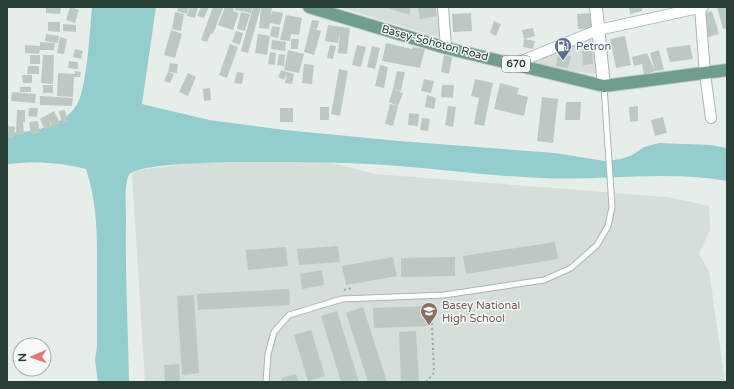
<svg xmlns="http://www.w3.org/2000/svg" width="734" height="389" viewBox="0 0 734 389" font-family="'Varela Round',sans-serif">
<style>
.built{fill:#d5ded8}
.water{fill:#94cdcd}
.building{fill:#bcc9c2}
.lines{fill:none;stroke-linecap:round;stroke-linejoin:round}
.lane-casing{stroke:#aab6b0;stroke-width:7}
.street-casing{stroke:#aab6b0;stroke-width:12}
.secondary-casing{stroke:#a6b9b0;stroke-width:14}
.primary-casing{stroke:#c3c9c6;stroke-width:14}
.path{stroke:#8aaf9e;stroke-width:2;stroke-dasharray:2 3;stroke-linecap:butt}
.lane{stroke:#fff;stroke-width:5}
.street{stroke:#fff;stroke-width:10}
.secondary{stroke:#fff;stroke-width:12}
.primary{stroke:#6f9f8c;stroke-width:12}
.labels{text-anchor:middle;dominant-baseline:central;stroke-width:3;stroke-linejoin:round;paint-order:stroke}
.shield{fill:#f7faf8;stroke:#657770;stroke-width:1}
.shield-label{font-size:10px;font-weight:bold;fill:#273f35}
.street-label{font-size:11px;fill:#273f35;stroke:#f7faf8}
.service-label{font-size:11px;fill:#4e5e75;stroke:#f7faf8;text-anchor:start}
.education-label{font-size:11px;fill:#785e54;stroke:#f7faf8;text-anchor:start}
</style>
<rect width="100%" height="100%" fill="#e7eeea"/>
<g class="built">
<path d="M339 7H437L440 38Z"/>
<path d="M593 36 597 74 557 70 526 62Z"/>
<path d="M248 162H328L375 174 668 197 709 206 710 229 699 254 709 271 725 382H145L132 172 146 169 194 163Z"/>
</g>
<path class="water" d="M92 7H156L142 104 209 120 285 130 399 141 555 153 605 161 621 159 632 155 644 147 659 143 711 145 727 148V181C666 170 602 181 541 178 493 176 446 170 399 166 352 162 304 162 257 162 238 162 137 162 129 175 124 184 126 205 126 216 125 271 128 327 129 382H98L95 360 97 346C97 322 97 299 97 275 97 238 98 206 86 169 59 162 35 161 7 164V133C31 132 61 128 76 106 87 91 90 28 92 7Z"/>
<g class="building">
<path d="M46 7H61L60 14 46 13Z"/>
<path d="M70 7 79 10 75 23 66 20Z"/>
<path d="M178 7H189L187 14 177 11Z"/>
<path d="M190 7H198L195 18 187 16Z"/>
<path d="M201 7H209L204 18 197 16Z"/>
<path d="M213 7 223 8 213 34 211 33 207 42 201 40Z"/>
<path d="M225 7H234L233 11 239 13 233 30 218 25Z"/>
<path d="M235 7H252L251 13 235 10Z"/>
<path d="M253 7H261L248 53 241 51Z"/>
<path d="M261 7H272L270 19 272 11 283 13 280 25 270 23 269 29 259 28Z"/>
<path d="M385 7H411L409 15Z"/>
<path d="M418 7H435L437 16 420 19Z"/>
<path d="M629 7H642V11L630 14Z"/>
<path d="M717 7H727V28L723 29Z"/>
<path d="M712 11 719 34 708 37 701 14Z"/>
<path d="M175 12 184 14 181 31 172 29Z"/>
<path d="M241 12 250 14 245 31 237 29Z"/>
<path d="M471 13 472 31 453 32 452 14Z"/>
<path d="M593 13 594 29H578L577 14Z"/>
<path d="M286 15 302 18 299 35 291 34 290 41 280 40Z"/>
<path d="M312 20 319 21 317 29 311 28 321 31 314 55 304 52Z"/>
<path d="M494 21 501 24 496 36 490 33Z"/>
<path d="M48 22H60V32L48 31Z"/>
<path d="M63 24 76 25V32L63 31Z"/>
<path d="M328 25 350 28 347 54 338 53 340 32 338 43 325 41Z"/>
<path d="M272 26 280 27 278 38 270 36 267 55 255 53 258 34 270 36Z"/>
<path d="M533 28 535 36 524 39 522 30Z"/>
<path d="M171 30 182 34 175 58 164 55Z"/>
<path d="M236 31 243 33 240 45 232 42Z"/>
<path d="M46 34 59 36 58 43 45 41Z"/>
<path d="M625 36 631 65 616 68 610 39Z"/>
<path d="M60 37 67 39 64 54 57 53Z"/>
<path d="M291 39H299L298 49H291Z"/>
<path d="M524 39 535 41 533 49 523 47Z"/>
<path d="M272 40 286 42 285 51 271 49Z"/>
<path d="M40 42 55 43 54 50H40L39 54 25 53V45L40 46Z"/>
<path d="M386 43 412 49 413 47 425 49 420 68 382 61Z"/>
<path d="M230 44 238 47 227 78 219 75Z"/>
<path d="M592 44 593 64 583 65 582 45Z"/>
<path d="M330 45 336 46 333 59 327 58Z"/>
<path d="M357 45 366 47 361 67 352 65Z"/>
<path d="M690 45 693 59 670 62 666 48Z"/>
<path d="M372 46 380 48 375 69 367 67Z"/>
<path d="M75 49 83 51 81 59 73 57Z"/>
<path d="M288 50 304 54 299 73 284 70Z"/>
<path d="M659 50 664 70 655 71 650 53Z"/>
<path d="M270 52 276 53 275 65 268 64Z"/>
<path d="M647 53 655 71 644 75 642 64 634 66 632 57Z"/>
<path d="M279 54 285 55 284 66 277 65Z"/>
<path d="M558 54 571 56 568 68 556 66Z"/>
<rect x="30" y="55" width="10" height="9"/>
<path d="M43 55H54L53 84 41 83Z"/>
<path d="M444 55 452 57 449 74 441 72Z"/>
<path d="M69 61 78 62V69L68 68Z"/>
<path d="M170 63 178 64 177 73 168 72 174 74 170 83 164 81 168 72Z"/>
<path d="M304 64 314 65 312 84 302 83Z"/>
<path d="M380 65 388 67 384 88 375 86Z"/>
<path d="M28 66H39V74H27Z"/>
<path d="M339 69 348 71 340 116 331 114Z"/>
<path d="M281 70 294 74 292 84 285 83 287 73 284 80 278 77Z"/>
<path d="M75 71 81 72 80 77H74L73 97 57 96 58 73 75 74Z"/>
<path d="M397 71 405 72 401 91 393 89 403 93 398 106 389 102 393 89Z"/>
<path d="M237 72 244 73 242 84 234 83Z"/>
<path d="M188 73 196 77 188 96 179 92Z"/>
<path d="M22 75H32V83H23Z"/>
<path d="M424 79 434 81 431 93 421 91Z"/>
<path d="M475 79 493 83 484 126 474 124 479 98 471 96Z"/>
<path d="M500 83 519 88 517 94 528 97 524 116 494 109Z"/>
<rect x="43" y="85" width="10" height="8"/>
<path d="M442 85H454L453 98 441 97Z"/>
<rect x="20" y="87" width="11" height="5"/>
<path d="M210 88 211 100 204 101 203 89Z"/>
<path d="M12 92 36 94 35 103 11 101Z"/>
<path d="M427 95 436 98 434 109 425 107Z"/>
<path d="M40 96 73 98 72 106 40 105Z"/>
<path d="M542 97 558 99 553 143 537 141Z"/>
<path d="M566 102H581L580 120H565Z"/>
<path d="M390 104 398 106 393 126 385 124Z"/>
<path d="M448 106 456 107 453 127 445 125Z"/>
<path d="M638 106V121L630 122 629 107Z"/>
<rect x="320" y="107" width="9" height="13"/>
<path d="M29 108H38L37 117 28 116Z"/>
<rect x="280" y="108" width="13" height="14"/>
<path d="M17 110H25V122H23L24 135H16Z"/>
<path d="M65 110 68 122 62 124 59 111Z"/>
<path d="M54 111 60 123 53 127 48 118 52 127 45 130 40 119Z"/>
<path d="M409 113 419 114 418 126 408 125Z"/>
<path d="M663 117 667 133 655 136 651 120Z"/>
<path d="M422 118 430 119 428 131 420 130Z"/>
<path d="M38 121 40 133 31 134 29 122Z"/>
<path d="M7 126 15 127 14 138H7Z"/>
<path d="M555 242 558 259 466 274 463 256Z"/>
<path d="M338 246 340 262 299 265 297 249Z"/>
<path d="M286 247 288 266 248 270 246 250Z"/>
<path d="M393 257 397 276 346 285 342 266Z"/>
<path d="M455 257V276L401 277V258Z"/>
<path d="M322 270 324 285 302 289 300 274Z"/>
<path d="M289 289 290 305 198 310 197 294Z"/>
<path d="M194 295 199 373 182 375 177 296Z"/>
<path d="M427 306 428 326 374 328 373 308Z"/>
<path d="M363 307 387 382H368L346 313Z"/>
<path d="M337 311 359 382H341L321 316Z"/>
<path d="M311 330 325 376 308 381 294 335Z"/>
<path d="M416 331 419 382H401L399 332Z"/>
<path d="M179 364 180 382H165L164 365Z"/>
<path d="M296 374 299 382H282L281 378Z"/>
</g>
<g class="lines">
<defs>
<path id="lane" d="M266 382 268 354 274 332 289 315 342 299 444 295 544 280 571 268 597 245 608 226 612 207 604 86"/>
<g id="street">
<path d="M443 7 446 48"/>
<path d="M700 7 705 74 711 118"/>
<path d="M514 64 598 30 703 7"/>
</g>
<path id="secondary" d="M596 7 604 86"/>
<path id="primary" d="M309 7 446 48 604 86 727 70"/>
</defs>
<use href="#lane" class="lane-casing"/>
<use href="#street" class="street-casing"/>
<use href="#secondary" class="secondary-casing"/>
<use href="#primary" class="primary-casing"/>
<g class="path">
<path d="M344 290 352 288"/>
<path d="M426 382 434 373 431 303"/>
</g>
<use href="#lane" class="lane"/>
<use href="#street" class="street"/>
<use href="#secondary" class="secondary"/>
<use href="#primary" class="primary"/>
</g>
<defs>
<symbol id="fuel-pin" viewBox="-11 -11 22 30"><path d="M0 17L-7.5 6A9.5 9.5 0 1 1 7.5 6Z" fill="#5c6f8a" stroke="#f7faf8"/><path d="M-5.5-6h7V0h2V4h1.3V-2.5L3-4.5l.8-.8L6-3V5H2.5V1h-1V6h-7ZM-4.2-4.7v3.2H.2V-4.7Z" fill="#fff"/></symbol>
<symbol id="school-pin" viewBox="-11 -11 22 30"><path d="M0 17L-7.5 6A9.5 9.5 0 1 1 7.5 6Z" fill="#8d6e63" stroke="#f7faf8"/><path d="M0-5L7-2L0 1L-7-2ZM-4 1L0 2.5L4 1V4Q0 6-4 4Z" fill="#fff"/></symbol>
</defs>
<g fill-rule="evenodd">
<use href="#fuel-pin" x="553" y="36" width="20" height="27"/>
<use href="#school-pin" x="419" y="301" width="20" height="27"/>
</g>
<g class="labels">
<rect class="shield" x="502" y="56" width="28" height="16" rx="3"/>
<g class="shield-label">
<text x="516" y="64">670</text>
</g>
<g class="street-label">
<text transform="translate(435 43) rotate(15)">Basey-Sohoton Road</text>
</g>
<g class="service-label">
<text x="576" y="46">Petron</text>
</g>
<g class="education-label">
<text x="442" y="305">Basey National<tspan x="442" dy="13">High School</tspan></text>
</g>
</g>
<rect width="734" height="389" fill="none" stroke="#273f35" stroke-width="16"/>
<g transform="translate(32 357) rotate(268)"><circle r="19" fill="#f7faf8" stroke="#a4afaa"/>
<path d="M0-3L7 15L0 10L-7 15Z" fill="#e6796d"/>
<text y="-6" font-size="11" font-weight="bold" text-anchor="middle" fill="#273f35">N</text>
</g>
</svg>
